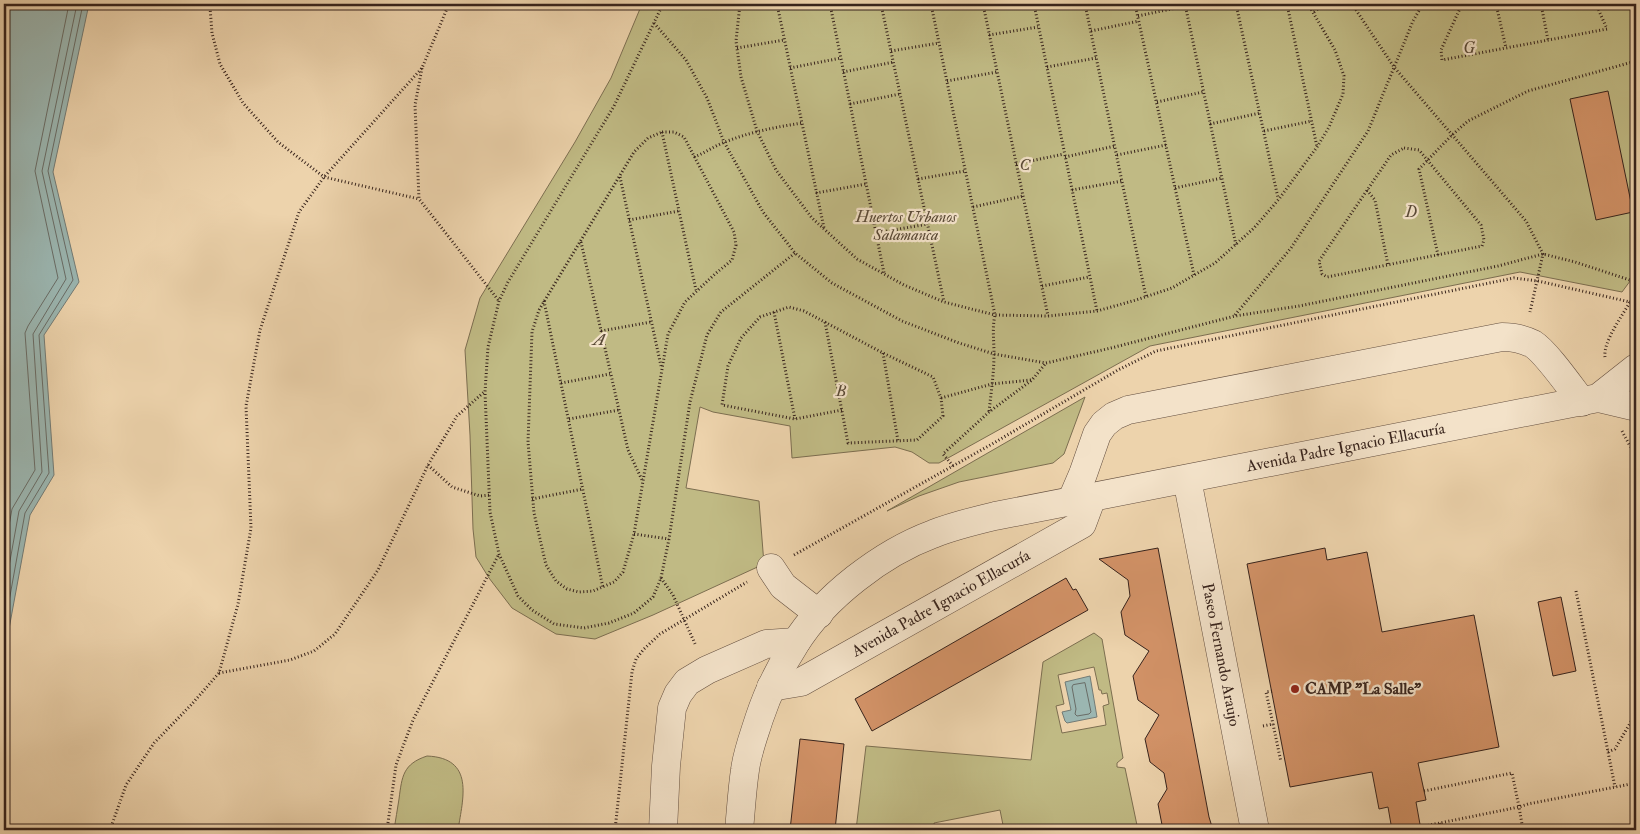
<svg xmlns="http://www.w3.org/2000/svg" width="1640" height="834" viewBox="0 0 1640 834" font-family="'IM FELL Double Pica',serif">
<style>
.green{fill:#c0ba84;stroke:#7c6e50;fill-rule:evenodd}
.water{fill:#9bb6b1;stroke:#737b75}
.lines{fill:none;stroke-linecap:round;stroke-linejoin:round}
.shore{stroke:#696c66;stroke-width:1}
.building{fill:#d29267;stroke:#37231c}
.minor-casing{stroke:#644f40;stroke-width:29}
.path{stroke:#37231c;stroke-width:3;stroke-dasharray:1 2.5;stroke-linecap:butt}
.minor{stroke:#f3e2c9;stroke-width:28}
.poi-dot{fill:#8f2418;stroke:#f3e2c9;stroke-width:2}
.labels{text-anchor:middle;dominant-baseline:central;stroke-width:4.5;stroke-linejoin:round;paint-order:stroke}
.park-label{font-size:16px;font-style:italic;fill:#594936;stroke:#f3e2c9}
.street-label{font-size:16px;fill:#37231c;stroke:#f3e2c9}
.poi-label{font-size:16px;font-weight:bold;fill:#37231c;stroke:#f3e2c9;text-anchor:start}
</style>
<rect width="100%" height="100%" fill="#edd3ac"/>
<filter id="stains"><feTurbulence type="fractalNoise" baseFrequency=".004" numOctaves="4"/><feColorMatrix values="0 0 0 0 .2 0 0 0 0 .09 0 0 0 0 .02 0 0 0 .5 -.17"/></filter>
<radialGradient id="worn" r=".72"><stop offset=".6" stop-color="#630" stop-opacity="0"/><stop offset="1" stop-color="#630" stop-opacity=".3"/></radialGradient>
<g class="green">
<path d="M642 4H1636V273L1622 292 1520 272 1150 346 939 463H929L912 452 895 447 792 458 790 426 713 412 700 407 686 488 759 501 764 564 653 615 595 639 556 634 512 608 489 578 476 557 473 529 470 435 465 350 480 298 575 142 611 78Z"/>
<path d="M1085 397 1064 454 1053 463 959 482 919 496 887 511Z"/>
<path d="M1094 633 1102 639 1123 758 1117 763V767L1125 768 1138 830H1004L1000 810 934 823 935 830H856L866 746 1031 760 1043 662ZM1094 667 1099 690H1101L1102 694 1107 693 1109 704 1103 706 1106 725 1062 733 1056 706 1064 704 1058 675Z"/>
<path d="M427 756C475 758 463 798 458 830H394C396 820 397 809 399 799 402 776 403 764 427 756Z"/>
</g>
<g class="water">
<path d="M4 4H89L53 172 79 282 44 335 54 475 30 515 4 656Z"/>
<path d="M1090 676 1097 717 1067 723 1065 721 1062 712 1071 710 1065 682Z"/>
</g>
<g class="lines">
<g class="shore">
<path d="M4 553 12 509 35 470 25 333 28 326 58 278 35 171 69 4"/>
<path d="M4 594 19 511 42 472 33 334 66 279 42 171 77 4"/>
<path d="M4 629 25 513 49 473 39 335 73 280 48 171 83 4"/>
<path d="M1085 683 1091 712 1089 714 1077 716 1075 714 1076 709 1072 687 1073 685Z"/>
</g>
</g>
<g class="building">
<path d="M1608 91 1633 212 1596 220 1570 99Z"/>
<path d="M1158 548 1209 817 1213 830H1163L1158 804 1167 789 1164 773 1150 762 1145 739 1159 715 1138 700 1133 676 1149 651 1125 635 1121 612 1130 596 1128 580 1099 559Z"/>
<path d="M1325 548 1327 560 1367 552 1382 632 1474 615 1499 747 1418 763 1426 800 1416 802 1421 830H1392L1388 807 1379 809 1372 772 1290 787 1247 564Z"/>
<path d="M1066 578 1073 590 1076 589 1088 610 872 731 855 699Z"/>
<path d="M1561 597 1576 671 1553 676 1538 602Z"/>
<path d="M800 739 844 744 835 830H790Z"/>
</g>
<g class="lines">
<defs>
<g id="minor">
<path d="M1598 398 1636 407"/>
<path id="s1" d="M1187 479 1255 830"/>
<path d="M1071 502 1083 474 1097 434 1104 424 1114 416 1128 410 1502 337C1513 337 1523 339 1533 344 1546 352 1571 388 1582 402"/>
<path d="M771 568 783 586 819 614"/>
<path id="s2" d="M771 687 801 682 1082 524 1092 497"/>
<path d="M663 830 666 766 672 708 678 694 687 682 707 670 766 644 796 642"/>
<path id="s3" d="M739 830C741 810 742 790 745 770 747 753 754 735 759 719 768 692 780 667 795 644 824 597 882 553 933 534 953 526 974 521 995 516L1598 398 1636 368"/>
</g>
</defs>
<use href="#minor" class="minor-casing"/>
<g class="path">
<path d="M211 4 210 7 212 33 220 64 243 103 278 142 324 177 419 199"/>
<path d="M663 4 614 106 508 282 499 301 488 347 485 392 490 512 499 554 518 596 532 610 554 624 584 628 609 623 634 613 653 597 661 578 669 539 690 402 707 335 721 312 795 253"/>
<path d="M740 4 736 41 741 77 757 131 776 170 812 218 857 259 904 285 944 302 995 315 1048 316 1097 311 1136 300 1172 288 1215 263 1254 228 1279 199 1317 147 1329 127 1343 94 1344 76 1335 50 1308 4"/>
<path d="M777 4 824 228"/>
<path d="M830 4 884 273"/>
<path d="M881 4 944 302"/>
<path d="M931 4 995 315C992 328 994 340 994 354 994 373 991 393 989 412"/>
<path d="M983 4 1048 316"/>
<path d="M1034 4 1097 311"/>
<path d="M1085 4 1146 297"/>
<path d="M1135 4 1194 275"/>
<path d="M1185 4 1236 245"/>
<path d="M1236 4 1278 198"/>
<path d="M1287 4 1317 147"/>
<path d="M1352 4 1394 67 1526 221 1543 254 1530 312"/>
<path d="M1462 4 1441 50 1442 60 1607 29 1596 4"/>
<path d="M1496 4 1506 48"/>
<path d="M1541 4 1548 40"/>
<path d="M1632 4 1636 13"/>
<path d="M1314 12 1324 4"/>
<path d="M1138 16 1185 6"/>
<path d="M654 23 686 60 707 98 724 142 763 212 795 253 832 283 902 321 959 343 994 354 1046 363 1111 348 1235 316 1299 306 1498 266 1543 254 1575 262 1636 282"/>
<path d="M1091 31 1139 21"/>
<path d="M989 35 1038 27"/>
<path d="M737 48 784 40"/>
<path d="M891 51 939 43"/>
<path d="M1047 67 1096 58"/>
<path d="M422 68 415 105 419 199 499 301"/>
<path d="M790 68 841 58"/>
<path d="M843 72 894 62"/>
<path d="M947 81 997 72"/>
<path d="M1157 102 1203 92"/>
<path d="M850 104 900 94"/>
<path d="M1210 124 1260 113"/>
<path d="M1264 131 1312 121"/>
<path d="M662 132H674L684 137 734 232 736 245 732 260 715 274 685 302 668 334 634 534 623 572 614 582 593 591 579 592 567 589 556 581 546 565 534 513 528 442 532 332 539 310 634 152 648 138Z"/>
<path d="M662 132 696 290"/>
<path d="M1404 148 1419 150 1481 225 1484 240 1482 246 1327 277 1322 274 1319 261 1391 155Z"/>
<path d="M1117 155 1166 145"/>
<path d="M694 157C705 153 714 146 725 142 750 132 776 127 802 123"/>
<path d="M1065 157 1115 146"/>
<path d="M1016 164 1064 154"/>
<path d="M620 177 661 366"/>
<path d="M918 179 965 171"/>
<path d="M1175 188 1222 178"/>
<path d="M1072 190 1122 181"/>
<path d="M1367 190 1375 200 1388 265"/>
<path d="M816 193 866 184"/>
<path d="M973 207 1023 196"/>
<path d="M629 220 679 211"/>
<path d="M876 233 928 224"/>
<path d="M581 242 628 450 642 480"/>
<path d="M1438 255 1419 169 1452 135 1468 121 1528 91 1636 61"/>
<path d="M1042 286 1089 277"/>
<path d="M544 301 603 588"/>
<path d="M774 312 795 419"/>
<path d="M1235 315 1291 248 1368 131 1413 21 1423 4"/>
<path d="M825 322 848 443 917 440 943 416 941 398 933 377 883 353 804 311 789 307 760 317 741 338 728 366 722 405 795 419 842 410"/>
<path d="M601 331 651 322"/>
<path d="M883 353 898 441"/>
<path d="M1605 357C1603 342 1622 316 1630 302"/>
<path d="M561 383 610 374"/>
<path d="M941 398 992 384 1031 380"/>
<path d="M569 419 619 410"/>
<path d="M1622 431 1630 446 1636 452"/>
<path d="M428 465 452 487 480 496 490 495"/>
<path d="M953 466 943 454 989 412 1032 380 1046 363"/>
<path d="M532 499 583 489"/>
<path d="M634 534 669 539"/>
<path d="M794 555 992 444 1118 370 1156 351 1514 278 1538 281 1630 302 1636 292"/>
<path d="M661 578 673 595 696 646"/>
<path d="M1576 591 1615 787"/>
<path d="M219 673 290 660 314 651 335 634 378 570 428 465 457 416 484 392"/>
<path d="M1272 691 1266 692 1273 724"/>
<path d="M1263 726 1273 724 1281 762"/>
<path d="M1608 752 1615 749 1636 713"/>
<path d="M1424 791 1512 773 1519 807 1528 804 1636 783"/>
<path d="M1440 823 1442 830"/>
<path d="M110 830 126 785 154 743 191 705 219 673 238 604 251 528 246 406 260 330 299 212 324 177 422 68 449 4"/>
<path d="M387 830 396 765 413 720 499 554"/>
<path d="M615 830 632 672 636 659 644 649 660 634 747 582"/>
<path d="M1426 830 1425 826 1519 807 1523 830"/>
</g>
<use href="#minor" class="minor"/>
</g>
<circle class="poi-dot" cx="1295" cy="689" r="5"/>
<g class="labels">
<g class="park-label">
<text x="1469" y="48">G</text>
<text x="1025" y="165">C</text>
<text x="1411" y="212">D</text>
<text x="906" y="217">Huertos Urbanos<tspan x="906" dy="18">Salamanca</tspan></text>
<text x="599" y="340">A</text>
<text x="841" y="391">B</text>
</g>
<g class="street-label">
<text stroke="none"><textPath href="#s3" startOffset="798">Avenida Padre Ignacio Ellacuría</textPath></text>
<text stroke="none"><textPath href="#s2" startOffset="191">Avenida Padre Ignacio Ellacuría</textPath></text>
<text stroke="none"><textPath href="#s1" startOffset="179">Paseo Fernando Araujo</textPath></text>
</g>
<g class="poi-label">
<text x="1305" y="689">CAMP "La Salle"</text>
</g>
</g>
<rect width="1640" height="834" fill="none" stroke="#edd3ac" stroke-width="20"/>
<rect x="5" y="5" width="1630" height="824" fill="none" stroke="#37231c" stroke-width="2.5"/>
<rect x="10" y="10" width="1620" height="814" fill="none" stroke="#37231c"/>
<rect width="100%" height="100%" filter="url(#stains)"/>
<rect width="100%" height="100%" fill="url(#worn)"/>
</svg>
